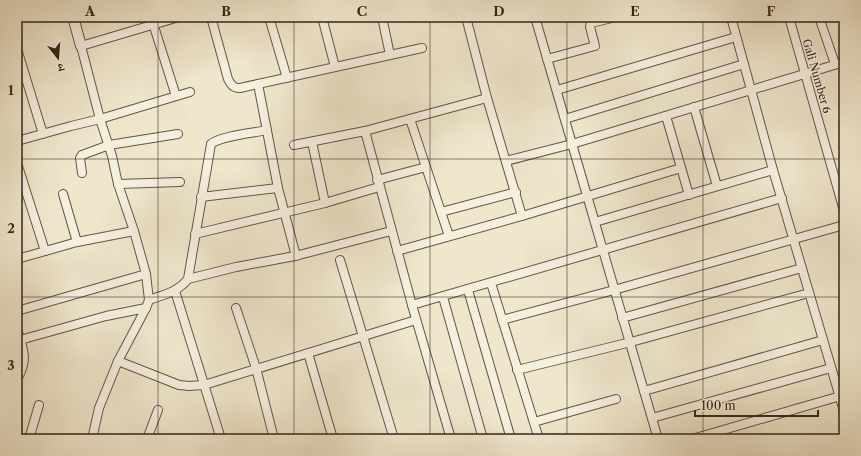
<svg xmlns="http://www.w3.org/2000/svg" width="861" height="456" viewBox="0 0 861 456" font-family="'Libre Caslon Text','Noto Serif Devanagari',serif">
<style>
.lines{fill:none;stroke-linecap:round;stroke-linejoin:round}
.minor-casing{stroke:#615646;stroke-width:10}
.tertiary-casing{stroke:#615646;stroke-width:12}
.minor{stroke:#f5efde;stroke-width:8}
.tertiary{stroke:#f5efde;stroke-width:10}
.grid{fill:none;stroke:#322619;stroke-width:1;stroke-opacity:0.55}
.labels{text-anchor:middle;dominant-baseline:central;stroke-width:3;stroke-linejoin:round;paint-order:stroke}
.street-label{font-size:11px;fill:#322619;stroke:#f5efde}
.neatline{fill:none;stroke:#322619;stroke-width:1.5}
.grid-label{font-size:13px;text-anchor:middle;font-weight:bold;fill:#322619}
</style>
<rect width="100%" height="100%" fill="#efe6cc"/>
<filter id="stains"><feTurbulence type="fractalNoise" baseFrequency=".005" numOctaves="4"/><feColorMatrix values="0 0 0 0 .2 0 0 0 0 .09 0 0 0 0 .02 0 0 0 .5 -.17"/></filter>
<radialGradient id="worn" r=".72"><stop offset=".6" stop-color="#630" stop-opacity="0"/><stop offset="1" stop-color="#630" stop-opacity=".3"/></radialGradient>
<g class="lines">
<defs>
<g id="minor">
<path d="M151 17 176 96"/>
<path d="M211 17 228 79C231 85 233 88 240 88L422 48"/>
<path d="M269 17 287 78"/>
<path d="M322 17 335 67"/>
<path d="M382 17 390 55"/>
<path d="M466 17 487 98 522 216"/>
<path d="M535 17C576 158 617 298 658 439"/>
<path d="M731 17 773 170 844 411"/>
<path d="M789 17 844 211"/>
<path d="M819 17 835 64"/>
<path d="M591 23 616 17"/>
<path d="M17 49 43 134"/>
<path d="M547 59 595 46 590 27 591 23 589 17"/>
<path d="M258 84 278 188 296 256"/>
<path d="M557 90 736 37"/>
<path d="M694 107 717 186"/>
<path d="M666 116 689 195"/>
<path d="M410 119 449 236"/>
<path d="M565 119 744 64"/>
<path d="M365 131 412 305 451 439"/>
<path d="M17 141 71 126 100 119 190 92"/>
<path d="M312 142 325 203"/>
<path d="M294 145 365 131 487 98"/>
<path d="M506 161 572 144 844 62"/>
<path d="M17 163 45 251"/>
<path d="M82 173 80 158 82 155 109 145 178 134"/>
<path d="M377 180 426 167"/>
<path d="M118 184 180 182"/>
<path d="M63 194 77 242"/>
<path d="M201 197 278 188"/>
<path d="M441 212 516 192"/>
<path d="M595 222 773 170"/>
<path d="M195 234 325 203 379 187"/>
<path d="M397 251 522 216 681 168"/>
<path d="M17 259 77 242 134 231"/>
<path d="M340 260 394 439"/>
<path d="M188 279 236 267 295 256 391 231"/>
<path d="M491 283 539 439"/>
<path d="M468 290 511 439"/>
<path d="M175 291 221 439"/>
<path d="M443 297 483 439"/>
<path d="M149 300C163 295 178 292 188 279L211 144C220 136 254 133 267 130"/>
<path d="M412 305 782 198"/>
<path d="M236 308 256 368 274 439"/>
<path d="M17 311 146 274"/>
<path d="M622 318 802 268"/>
<path d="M502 320 614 290 844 225"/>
<path d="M17 329C23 349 29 360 17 379"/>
<path d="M20 340 106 316 146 308"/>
<path d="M308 353 333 439"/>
<path d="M118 361 179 385 189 386 204 385 416 320"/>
<path d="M517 370 631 342 809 293"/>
<path d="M644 391 823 340"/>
<path d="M652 418 831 368"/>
<path d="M534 422 616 399"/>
<path d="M29 439 39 405"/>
<path d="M92 439 99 408 118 361 146 308 149 300 146 274 134 231 118 184 112 156 100 119 81 46 179 17"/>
<path d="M147 439 158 410"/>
<path d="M692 439 844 395"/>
</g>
<path id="tertiary" d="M73 17 81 46"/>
</defs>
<use href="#minor" class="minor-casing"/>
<use href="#tertiary" class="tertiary-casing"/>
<use href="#minor" class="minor"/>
<use href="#tertiary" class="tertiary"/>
</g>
<path class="grid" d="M158 17V439M294 17V439M430 17V439M567 17V439M703 17V439M17 159H844M17 297H844"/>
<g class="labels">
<g class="street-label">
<text transform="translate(817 76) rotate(74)">Gali Number 6</text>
</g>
</g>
<rect width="861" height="456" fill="none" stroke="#efe6cc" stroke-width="44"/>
<g transform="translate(58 58) rotate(163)" stroke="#f5efde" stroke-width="3" paint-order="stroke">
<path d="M0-3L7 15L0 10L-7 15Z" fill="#322619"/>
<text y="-6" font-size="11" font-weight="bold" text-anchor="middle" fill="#322619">उ</text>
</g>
<path d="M695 410v6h123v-6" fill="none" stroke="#322619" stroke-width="2"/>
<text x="701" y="410" font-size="12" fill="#322619" stroke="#f5efde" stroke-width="3" paint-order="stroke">100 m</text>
<rect x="22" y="22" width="817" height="412" class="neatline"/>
<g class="grid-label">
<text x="90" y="16">A</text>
<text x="226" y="16">B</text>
<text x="362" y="16">C</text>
<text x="499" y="16">D</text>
<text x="635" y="16">E</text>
<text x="771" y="16">F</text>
<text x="11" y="95">1</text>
<text x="11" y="233">2</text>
<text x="11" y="370">3</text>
</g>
<rect width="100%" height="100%" filter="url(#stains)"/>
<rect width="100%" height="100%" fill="url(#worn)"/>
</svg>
